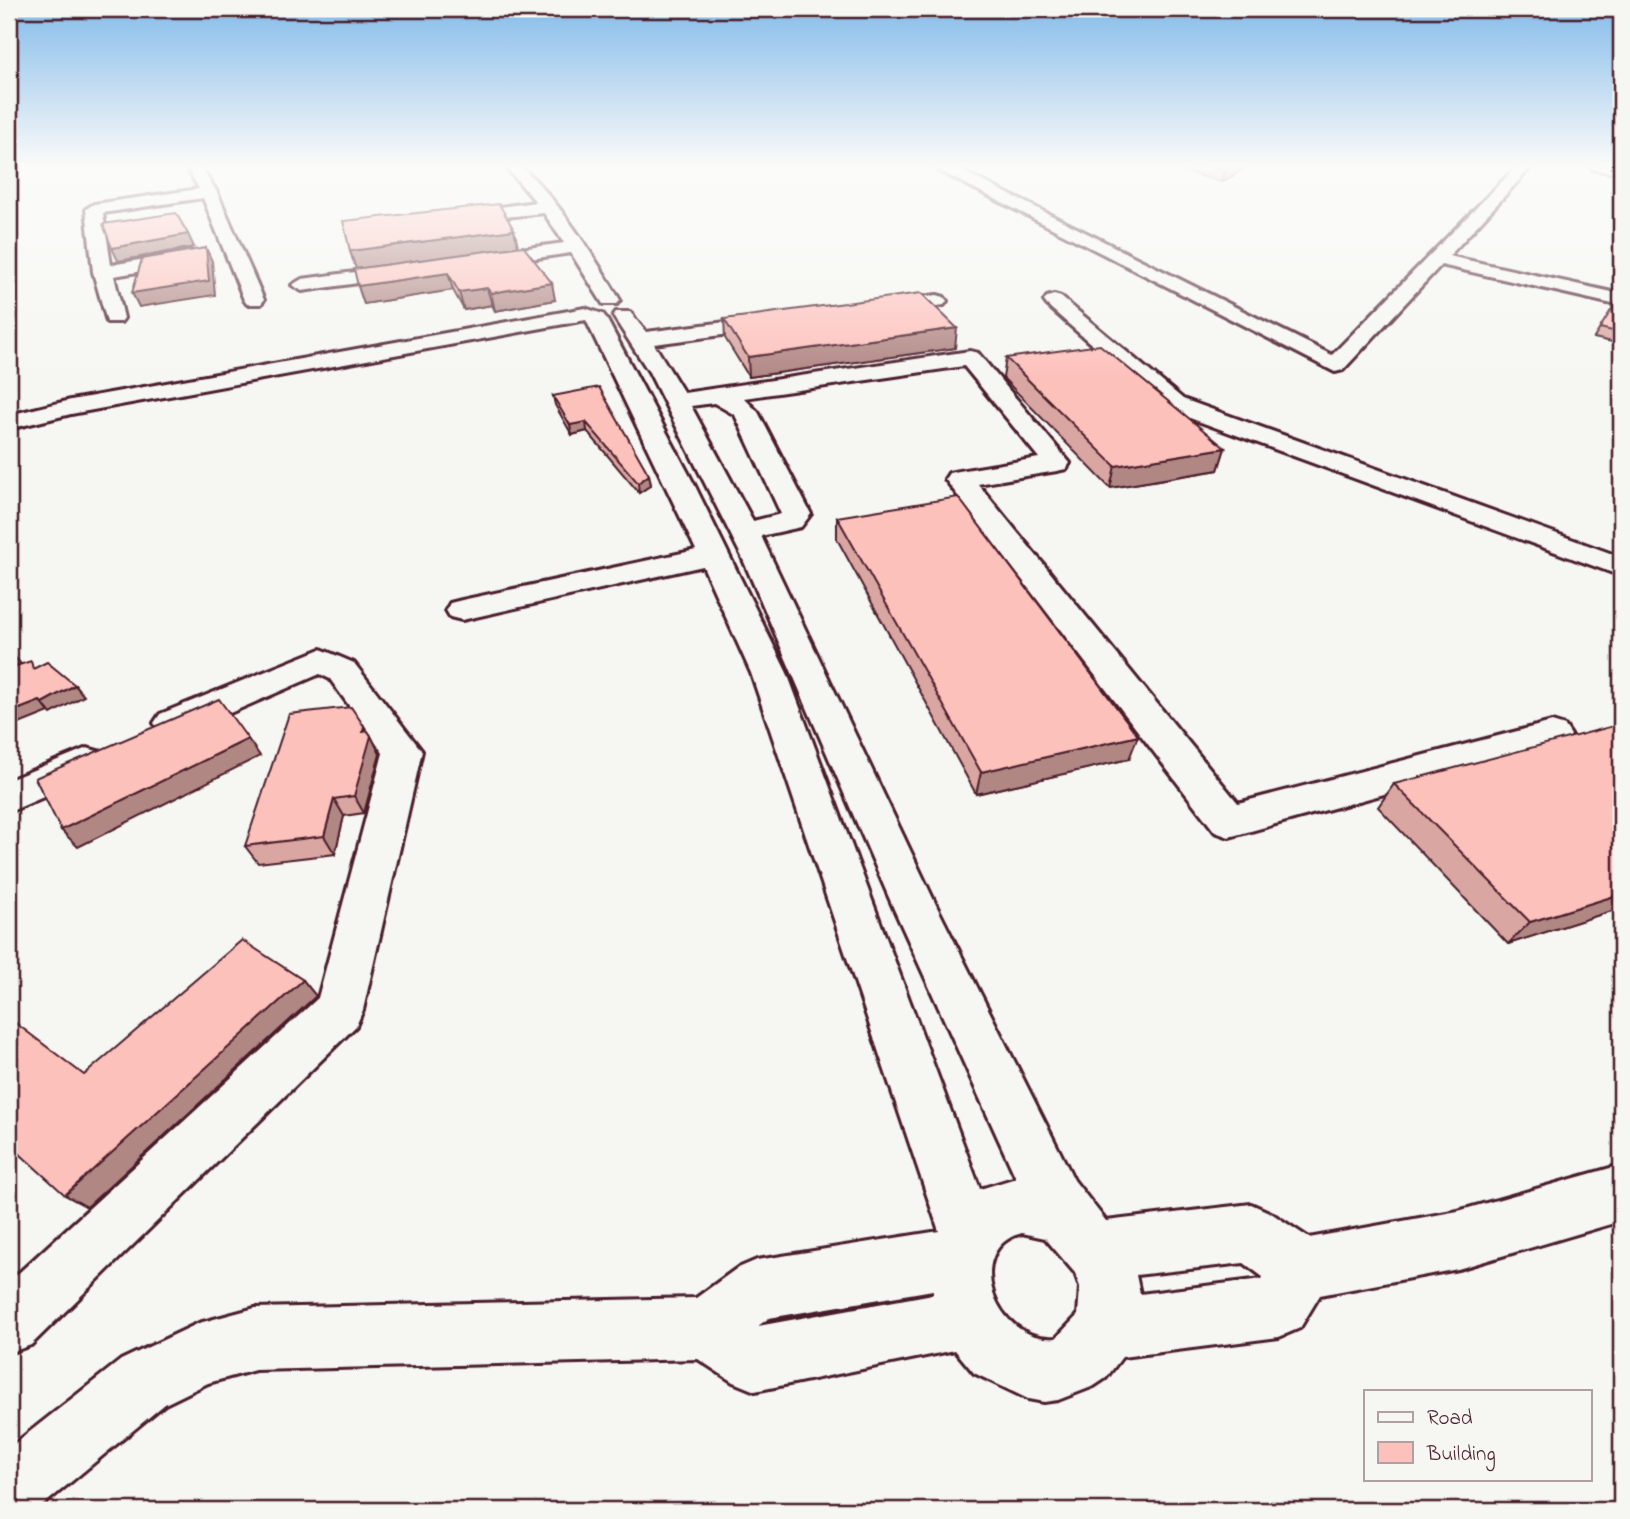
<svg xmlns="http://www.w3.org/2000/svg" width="1630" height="1519" viewBox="0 0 1630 1519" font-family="'Indie Flower',sans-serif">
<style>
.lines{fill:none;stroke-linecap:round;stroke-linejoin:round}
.minor-casing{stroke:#4a1f2b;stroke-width:6}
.minor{fill:#f6f6f2;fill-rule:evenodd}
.wall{fill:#daa6a2;stroke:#4a1f2b;stroke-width:2}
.shaded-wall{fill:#b18784;stroke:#4a1f2b;stroke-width:2}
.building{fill:#fdc1bc;stroke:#4a1f2b;stroke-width:2}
</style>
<rect width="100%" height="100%" fill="#f6f6f2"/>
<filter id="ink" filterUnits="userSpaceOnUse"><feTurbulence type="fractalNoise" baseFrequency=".0143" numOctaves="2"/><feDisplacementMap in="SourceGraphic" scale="14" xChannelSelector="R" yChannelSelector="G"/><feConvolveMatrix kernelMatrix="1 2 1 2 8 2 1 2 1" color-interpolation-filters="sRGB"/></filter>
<g filter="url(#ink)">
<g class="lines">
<defs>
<g id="minor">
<path d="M186 166H200L217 192 264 300 261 304H247L244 300 203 198 103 213 111 265 191 251 200 257 191 263 114 276 124 318 121 322H107L93 272 86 209 94 204 199 189Z"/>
<path d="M505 166H520C557 197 595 258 620 300L617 304H603L571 253 477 267 468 261 477 255 564 243 544 213 434 224 431 220 434 216 440 215 536 202Z"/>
<path d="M934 166H952L1332 355 1517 166H1532L1449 256 1621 294V306L1441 265 1343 370 1335 372 936 169Z"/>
<path d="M1590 166H1621V174L1592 169Z"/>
<path d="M407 265 417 271 414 275 302 291 292 285 302 279Z"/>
<path d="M937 295 944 297 947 301 944 305 876 315 869 313 866 309 869 305 876 303Z"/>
<path d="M1054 295 1061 297 1183 399 1621 557V576L1165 409 1047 305 1044 301 1047 297Z"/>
<path d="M585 308 603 314 606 318 694 484 787 673 980 1189 1016 1178 894 909 742 557 649 372 613 316 616 312H630L646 332 775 316 782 318 786 322 782 326 775 328 654 344 684 393 970 351 978 353 1070 463 1066 469 1057 471 978 484 1238 803 1552 722 1565 726 1571 735 1565 744 1229 837 1215 832 945 479 949 473 959 471 1039 458 964 366 744 398 758 412 811 514 801 527 761 536 938 909 1074 1180 1106 1221 1251 1204 1271 1213 1309 1238 1458 1211 1621 1165V1221L1458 1269 1320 1295 1300 1328 1279 1337 1122 1357 1106 1378 1094 1386 1058 1400 1044 1402 1028 1399 974 1373 955 1350 755 1391 733 1382 698 1359 255 1370 208 1383 165 1404 37 1510H9V1448L121 1360 199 1323 255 1308 696 1298 736 1269 757 1260 939 1231 751 673 703 566 462 620 450 617 446 610 450 603 462 600 696 550 586 320 71 414 9 429V415L71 400ZM714 403 735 415 781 514 753 521 691 406ZM1022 1233 1045 1238 1075 1273 1080 1287 1078 1315 1056 1338C994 1344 962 1248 1022 1233ZM1244 1263 1263 1277 1262 1279 1140 1294 1136 1275ZM933 1290V1294L758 1326 769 1318Z"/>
<path d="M321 649 354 663 422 751 363 1010 356 1026 31 1345 9 1353V1282L318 998 383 753 330 679 320 674 186 732 173 736 160 732 154 723 160 714Z"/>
<path d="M87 748 101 752 106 762 101 772 9 812V780Z"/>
</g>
</defs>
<use href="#minor" class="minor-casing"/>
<use href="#minor" class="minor"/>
</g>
<g class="wall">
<path d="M1167 166H1249L1222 182Z"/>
<path d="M514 230 518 246 555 300 495 311 492 305 464 310 453 290 364 304 358 286 356 268 350 251Z"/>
<path d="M1617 301 1621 302V344L1594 338Z"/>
<path d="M724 319 955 348 749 377 725 338Z"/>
<path d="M1006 358 1225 448 1218 470 1110 488 1003 378Z"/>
<path d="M553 396 649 475 651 485 639 493 587 431 572 435 555 405Z"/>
<path d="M837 517 1129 759 976 794 837 539Z"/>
<path d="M364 726 371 736 380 754 364 813 344 816 335 854 258 863 245 846Z"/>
<path d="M1394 784 1621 908 1508 944 1378 807Z"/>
</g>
<g class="shaded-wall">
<path d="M1234 166H1249L1222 182 1225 171Z"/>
<path d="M514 230 518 247 356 269 350 251Z"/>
<path d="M188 234 194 247 118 261 112 248Z"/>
<path d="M206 248 212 261 215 295 139 307 132 293Z"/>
<path d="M448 273 453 290 364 304 358 286Z"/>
<path d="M552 283 555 300 495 311 491 293Z"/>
<path d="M487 288 492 305 464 310 459 292Z"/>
<path d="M957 328 955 348 749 377 748 357Z"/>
<path d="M586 422 587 431 572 435 570 425Z"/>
<path d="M1225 448 1218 470 1110 488 1115 466Z"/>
<path d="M649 475 651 485 639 493 638 483Z"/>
<path d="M9 523 13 542 9 543Z"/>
<path d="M11 653 21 664 10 668Z"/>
<path d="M75 685 84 696 51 714 42 703Z"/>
<path d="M40 701 49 712 9 728V713Z"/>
<path d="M364 726 370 738 371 736 380 754 364 813 354 796Z"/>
<path d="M1138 736 1129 759 976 794 981 772Z"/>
<path d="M248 739 260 756 78 847 61 830Z"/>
<path d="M334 799 344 816 335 854 324 836Z"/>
<path d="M1621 894V908L1508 944 1530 922Z"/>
<path d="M303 980 316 996 87 1207 65 1195Z"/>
</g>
<g class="building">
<path d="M1207 166H1234L1225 171Z"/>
<path d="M499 204 514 230 350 251 343 221Z"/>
<path d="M176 213 188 234 112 248 103 224Z"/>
<path d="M523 246 552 283 491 293 487 288 459 292 448 273 358 286 354 269Z"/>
<path d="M206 248 209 281 132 293 142 259Z"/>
<path d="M921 293 957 328 748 357 724 319Z"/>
<path d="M1617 301 1621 302V333L1600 328Z"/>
<path d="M1100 345 1225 448 1115 466 1006 358Z"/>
<path d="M599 387 649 475 638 483 586 422 570 425 553 396Z"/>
<path d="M958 497 1138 736 981 772 837 517Z"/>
<path d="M9 653H11L10 668 31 661 33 669 47 662 75 685 42 703 40 701 9 713Z"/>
<path d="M219 699 248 739 61 830 35 778Z"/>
<path d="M351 707 364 726 363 732 368 731 371 736 354 796 334 799 324 836 245 846 289 714Z"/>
<path d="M1621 724V894L1530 922 1394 784Z"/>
<path d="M242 940 303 980 65 1195 9 1144V1018L84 1075Z"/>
</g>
</g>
<linearGradient id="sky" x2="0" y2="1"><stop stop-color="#84bbea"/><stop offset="0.44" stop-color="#fbfbf9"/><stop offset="1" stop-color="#fbfbf9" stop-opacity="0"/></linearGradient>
<rect width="1630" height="378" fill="url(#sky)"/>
<rect width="1630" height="1519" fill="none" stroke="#f6f6f2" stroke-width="35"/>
<rect x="18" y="18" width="1595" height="1484" fill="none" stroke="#4a1f2b" stroke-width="2.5" filter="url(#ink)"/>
<rect x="1364" y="1390" width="228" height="91" fill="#f6f6f2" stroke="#b1a0a2" stroke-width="2"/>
<rect x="1378" y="1412" width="35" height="10" fill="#f6f6f2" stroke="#b1a0a2" stroke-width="2"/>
<text x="1427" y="1424" font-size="21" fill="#4a1f2b">Road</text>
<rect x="1378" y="1442" width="35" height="21" fill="#fdc1bc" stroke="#b1a0a2" stroke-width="2"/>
<text x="1427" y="1460" font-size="21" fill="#4a1f2b">Building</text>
</svg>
